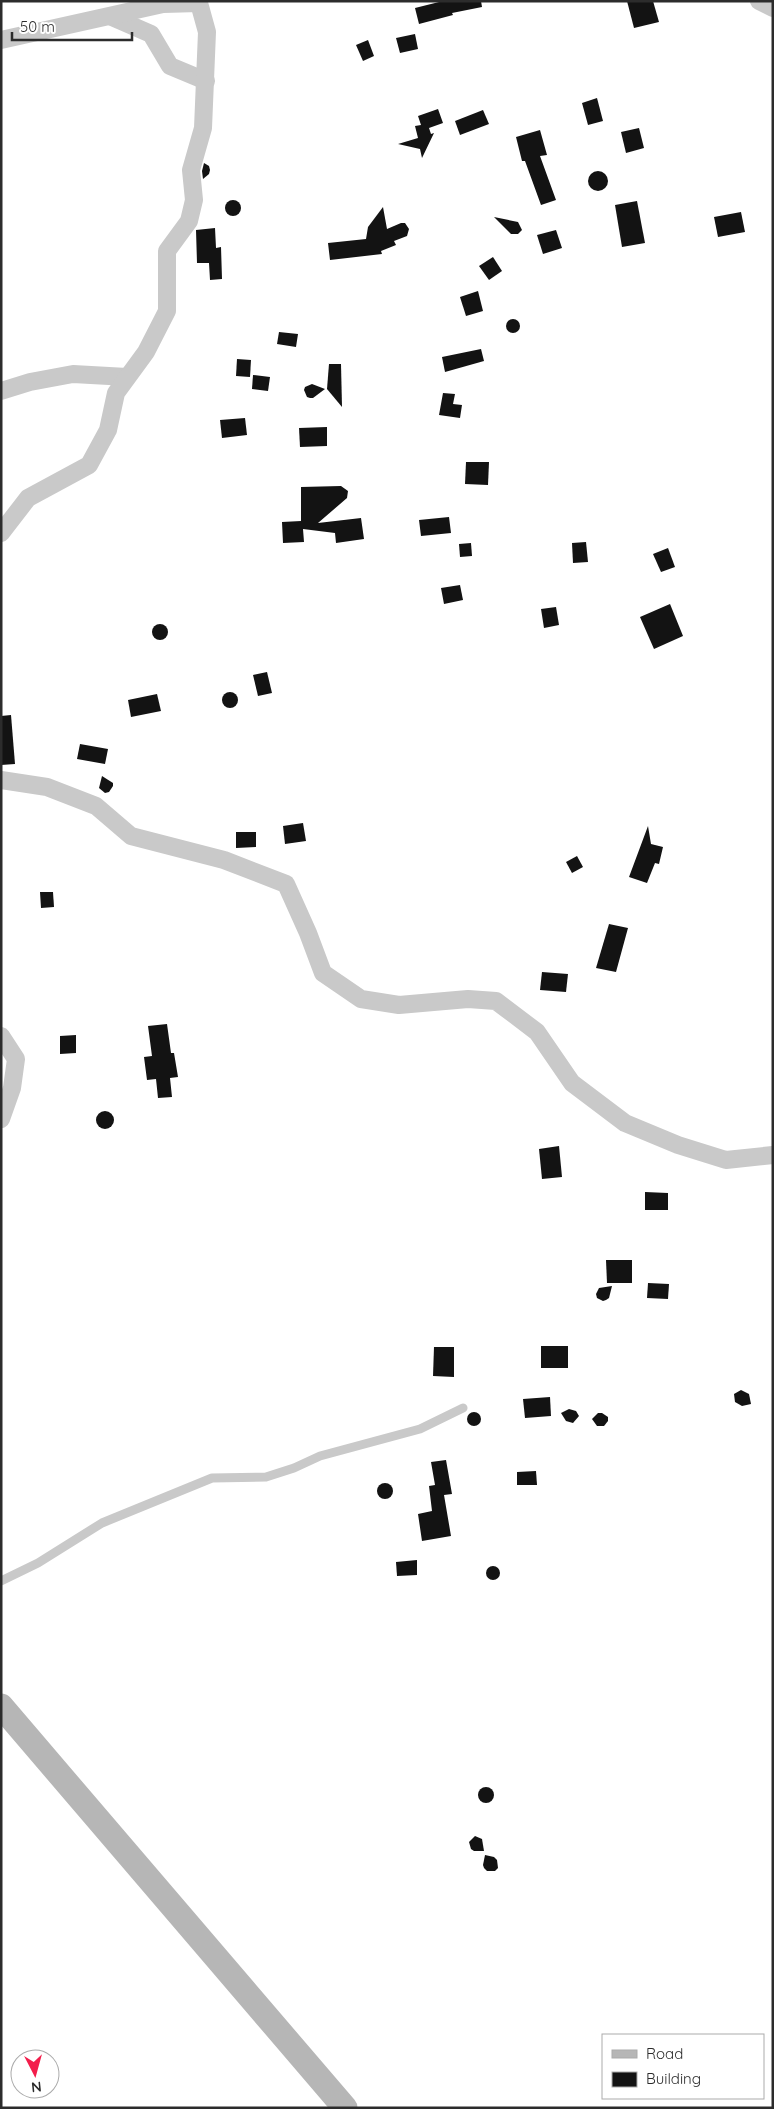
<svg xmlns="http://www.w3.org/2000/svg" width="774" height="2109" viewBox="0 0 774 2109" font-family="Quicksand,sans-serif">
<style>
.building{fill:#131313}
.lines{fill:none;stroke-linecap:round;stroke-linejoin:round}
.service{stroke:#c9c9c9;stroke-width:9}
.minor{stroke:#c9c9c9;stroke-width:18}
.secondary{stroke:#b6b6b6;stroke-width:25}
</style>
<rect width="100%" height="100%" fill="#fff"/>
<g class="building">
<path d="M443 1H481L482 7 452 13 453 15 419 24 415 8Z"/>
<path d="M627 1H653L659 22 634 28Z"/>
<path d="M415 34 418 49 400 53 396 38Z"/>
<path d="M368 40 374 56 363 61 356 45Z"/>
<path d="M597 98 603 121 588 125 582 103Z"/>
<path d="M438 109 443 123 429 128 431 134 434 133 422 158 420 149 398 144 418 138 415 126 421 125 418 116Z"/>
<path d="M483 110 489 124 460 135 455 121Z"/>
<path d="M639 128 644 148 626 153 621 132Z"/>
<path d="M540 130 547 155 540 156 556 200 541 205 525 161H522L516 137Z"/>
<path d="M204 163 209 166 210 170 209 174 203 179 202 171Z"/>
<circle cx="598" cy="181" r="10"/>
<circle cx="233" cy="208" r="8"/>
<path d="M637 201 645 243 622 247 615 205Z"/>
<path d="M383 207 387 229 401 223H405L409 229 407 236 394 241 396 245 381 251 382 254 330 260 328 243 366 239 368 227Z"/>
<path d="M741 212 745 232 718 237 714 217Z"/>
<path d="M494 217 518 222 522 230 518 234H511Z"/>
<path d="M215 228 216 248 221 247 222 279 210 280 209 263H197L196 230Z"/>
<path d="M556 230 562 248 543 254 537 235Z"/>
<path d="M493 257 502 271 489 280 479 266Z"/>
<path d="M478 291 483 311 466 316 460 297Z"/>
<circle cx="513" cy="326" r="7"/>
<path d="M279 332 298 334 296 347 277 344Z"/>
<path d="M481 349 484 361 445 372 442 357Z"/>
<path d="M237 359 251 360 250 377 236 376Z"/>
<path d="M329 364H341L342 407 327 389Z"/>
<path d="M253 375 270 377 268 391 252 389Z"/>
<path d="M312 384 325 389 313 398H310L307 397 304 390 305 387Z"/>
<path d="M443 393 455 394 453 404 462 405 460 418 439 415Z"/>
<path d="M245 418 247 435 222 438 220 420Z"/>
<path d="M327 427V446L300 447 299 428Z"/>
<path d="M466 462H489L488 485 465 484Z"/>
<path d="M341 486 348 491 347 498 318 523 361 518 364 539 336 543 335 533 303 529 304 542 283 543 282 522 301 521V487Z"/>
<path d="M449 517 451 533 421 536 419 520Z"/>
<path d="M586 542 588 562 573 563 572 543Z"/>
<path d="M471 543 472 556 460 557 459 544Z"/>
<path d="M668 548 675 567 661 572 653 554Z"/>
<path d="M460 585 463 600 444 604 441 588Z"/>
<path d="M670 604 683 636 654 649 640 617Z"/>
<path d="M556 607 559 625 544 628 541 609Z"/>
<circle cx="160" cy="632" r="8"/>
<path d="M267 672 272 693 258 696 253 675Z"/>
<circle cx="230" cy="700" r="8"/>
<path d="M157 694 161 711 131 717 128 700Z"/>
<path d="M11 715 15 764 1 765V716Z"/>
<path d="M80 744 108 749 105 764 77 759Z"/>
<path d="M102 776 113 783V786L109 792 105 793 99 788Z"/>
<path d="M303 823 306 841 285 844 283 826Z"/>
<path d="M648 826 651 844 663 847 659 864 655 863 647 883 629 877Z"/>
<path d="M236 832H256V847L236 848Z"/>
<path d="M577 856 583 867 572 873 566 862Z"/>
<path d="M40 892H53L54 907 41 908Z"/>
<path d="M609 924 628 928 616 972 596 968Z"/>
<path d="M542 972 568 974 566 992 540 990Z"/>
<path d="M167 1024 171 1053H174L178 1077 170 1078 172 1097 158 1098 156 1079 147 1080 144 1057 152 1056 148 1026Z"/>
<path d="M76 1035V1053L60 1054V1036Z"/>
<circle cx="105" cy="1120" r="9"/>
<path d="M559 1146 562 1177 542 1179 539 1149Z"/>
<path d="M645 1192 668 1193V1210H645Z"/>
<path d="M606 1260H632V1283H607Z"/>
<path d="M648 1283 669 1284 668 1299 647 1298Z"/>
<path d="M612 1286 609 1298 606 1300 603 1301 597 1298 596 1294 599 1288Z"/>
<rect x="541" y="1346" width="27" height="22"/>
<path d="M434 1347H454V1377L433 1376Z"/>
<path d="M741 1390 749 1394 751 1404 742 1406 735 1402 734 1394Z"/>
<path d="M550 1397 551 1416 525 1418 523 1399Z"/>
<path d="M569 1409 576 1411 579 1416 573 1423 566 1421 561 1413Z"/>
<circle cx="474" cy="1419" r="7"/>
<path d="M598 1413H602L608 1417V1421L604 1426H597L592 1419Z"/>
<path d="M446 1460 452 1494 444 1495 451 1536 422 1541 418 1514 432 1511 429 1486 435 1485 431 1462Z"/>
<path d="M536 1471 537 1485H517V1472Z"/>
<circle cx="385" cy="1491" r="8"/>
<path d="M417 1560V1575L397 1576 396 1562Z"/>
<circle cx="493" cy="1573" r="7"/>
<circle cx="486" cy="1795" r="8"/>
<path d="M475 1836 482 1839 484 1851H474L471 1849 469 1842Z"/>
<path d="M485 1855 494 1857 497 1860 498 1868 495 1871H487L484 1868 483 1865Z"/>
</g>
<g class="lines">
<path class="service" d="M1 1581 38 1563 102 1523 212 1478 266 1477 294 1468 320 1456 420 1429 463 1408"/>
<g class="minor">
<path d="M759 1 773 8"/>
<path d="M112 17 151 34 170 66 206 81"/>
<path d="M1 40 163 4 199 3V1"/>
<path d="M1 391 30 382 73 374 127 377"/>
<path d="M1 533 28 498 89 465 108 430 116 393 146 352 167 311V251L189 221 194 200 191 170 203 128 207 32 199 3"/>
<path d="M1 780 47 787 96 806 131 836 224 860 286 884 308 933 323 973 361 999 399 1005 468 999 496 1001 537 1032 572 1083 625 1123 678 1145 726 1160 773 1155"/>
<path d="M1 1036 16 1059 12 1088 1 1119"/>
</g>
<path class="secondary" d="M1 1706 345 2108"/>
</g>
<rect width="774" height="2109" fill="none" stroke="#2c2c2c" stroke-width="5"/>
<rect x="602" y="2034" width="162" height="65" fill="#ffffff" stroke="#ababab"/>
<rect x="612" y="2050" width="25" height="8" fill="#b6b6b6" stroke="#ababab"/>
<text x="646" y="2059" font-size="15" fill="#2c2c2c">Road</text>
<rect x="612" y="2072" width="25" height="15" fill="#131313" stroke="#ababab"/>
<text x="646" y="2084" font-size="15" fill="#2c2c2c">Building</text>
<g transform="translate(35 2074) rotate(174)"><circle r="24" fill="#ffffff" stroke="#ababab"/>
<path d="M0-4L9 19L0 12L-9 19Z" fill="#f31d4b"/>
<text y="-8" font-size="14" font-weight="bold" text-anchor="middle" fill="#2c2c2c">N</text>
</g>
<path d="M12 32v8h120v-8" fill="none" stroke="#2c2c2c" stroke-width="2.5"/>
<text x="20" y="32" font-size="15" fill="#2c2c2c" stroke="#ffffff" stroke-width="4" paint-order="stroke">50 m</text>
</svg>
